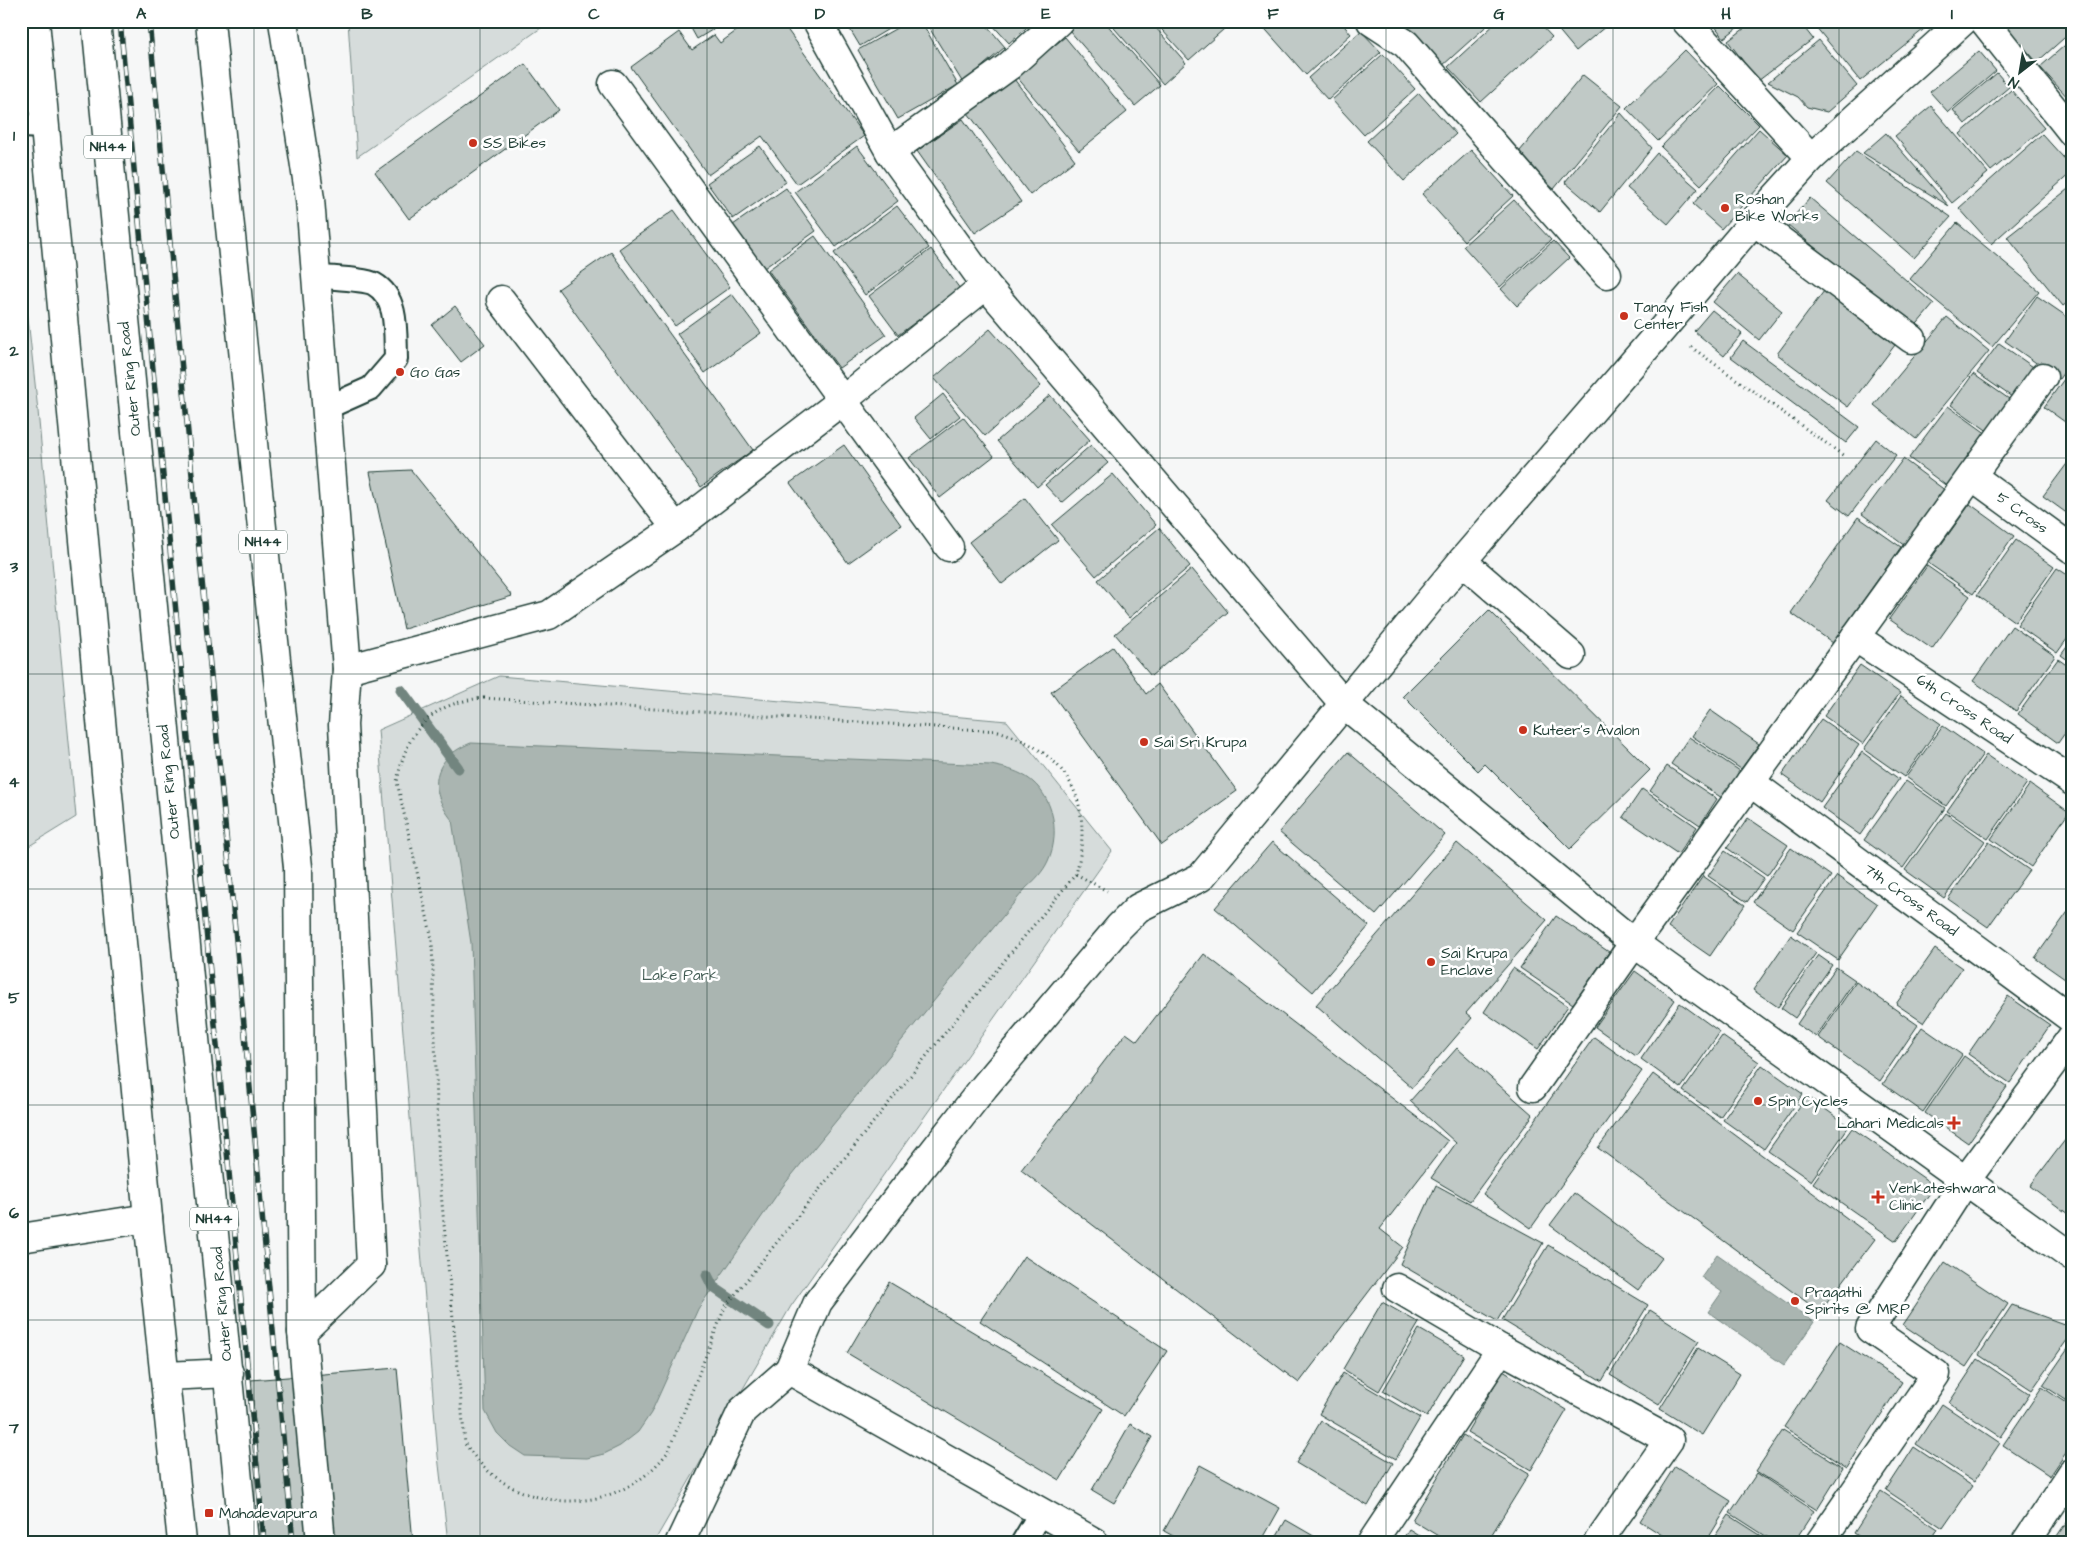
<svg xmlns="http://www.w3.org/2000/svg" width="2093" height="1563" viewBox="0 0 2093 1563" font-family="'Architects Daughter',sans-serif">
<style>
.green{fill:#d6dcdb;stroke:#7a8c88}
.water{fill:#aab5b1;stroke:#72857f}
.lines{fill:none;stroke-linecap:round;stroke-linejoin:round}
.stream{stroke:#72857f;stroke-width:11}
.building{fill:#c0c9c6;stroke:#1f3d34}
.lane-casing{stroke:#1f3d34;stroke-width:26}
.street-casing{stroke:#1f3d34;stroke-width:31}
.secondary-casing{stroke:#1f3d34;stroke-width:31}
.highway-casing{stroke:#1f3d34;stroke-width:31}
.path{stroke:#1f3d34;stroke-width:3;stroke-dasharray:1 4;stroke-linecap:butt}
.lane{stroke:#fff;stroke-width:22}
.street{stroke:#fff;stroke-width:28}
.secondary{stroke:#fff;stroke-width:28}
.highway{stroke:#fff;stroke-width:28}
.rail-casing{stroke:#1f3d34;stroke-width:5.5}
.rail{stroke:#fff;stroke-width:4;stroke-dasharray:11;stroke-linecap:butt}
.grid{fill:none;stroke:#1f3d34;stroke-width:1;stroke-opacity:0.55}
.poi-dot{fill:#c8321e;stroke:#fff;stroke-width:2}
.labels{text-anchor:middle;dominant-baseline:central;stroke-width:5;stroke-linejoin:round;paint-order:stroke}
.shield{fill:#fff;stroke:#627771;stroke-width:1}
.shield-label{font-size:14px;font-weight:bold;fill:#1f3d34}
.poi-label{font-size:15px;fill:#1f3d34;stroke:#fff;text-anchor:start}
.street-label{font-size:15px;fill:#1f3d34;stroke:#fff}
.park-label{font-size:15px;fill:#445d55;stroke:#fff}
.neatline{fill:none;stroke:#1f3d34;stroke-width:2}
.grid-label{font-size:16px;text-anchor:middle;font-weight:bold;fill:#1f3d34}
</style>
<rect width="100%" height="100%" fill="#f6f7f7"/>
<filter id="ink" filterUnits="userSpaceOnUse"><feTurbulence type="fractalNoise" baseFrequency=".02" numOctaves="2"/><feDisplacementMap in="SourceGraphic" scale="10" xChannelSelector="R" yChannelSelector="G"/><feConvolveMatrix kernelMatrix="1 2 1 2 8 2 1 2 1" color-interpolation-filters="sRGB"/></filter>
<g filter="url(#ink)">
<g class="green">
<path d="M348 21H551L357 157Z"/>
<path d="M21 254 38 411 76 817 21 851Z"/>
<path d="M499 676 1007 721 1112 851 791 1306 654 1542H448L438 1456 378 730Z"/>
</g>
<g class="water">
<path d="M471 743 991 765C1001 767 1011 769 1021 774 1052 789 1062 831 1048 861 1043 872 1035 880 1026 888L783 1186 698 1309 651 1413 638 1432 620 1446 604 1454 587 1458 525 1456 510 1446 497 1433 485 1411 471 943 452 820C427 789 432 758 471 743Z"/>
<path d="M1717 1254 1814 1322 1784 1365 1708 1312 1722 1292 1701 1277Z"/>
</g>
<g class="lines">
<g class="stream">
<path d="M401 690 458 768"/>
<path d="M707 1275 713 1287 769 1325"/>
</g>
</g>
<g class="building">
<path d="M687 21H727L697 39Z"/>
<path d="M750 21H781L864 136 797 184 762 136 708 175 631 67 679 32 692 50 714 35 720 43Z"/>
<path d="M845 21H902L860 46Z"/>
<path d="M909 21H921L958 85 898 119 858 50Z"/>
<path d="M925 21H983L1005 47 963 83Z"/>
<path d="M989 21H1034L1009 43Z"/>
<path d="M1078 21H1104L1160 85 1135 106 1069 30Z"/>
<path d="M1108 21H1150L1186 63 1163 84Z"/>
<path d="M1154 21H1233L1189 60Z"/>
<path d="M1244 21H1340L1351 34 1306 75 1259 22 1251 29Z"/>
<path d="M1400 21H1492L1442 66Z"/>
<path d="M1498 21H1537L1552 37 1481 102 1448 67Z"/>
<path d="M1551 21H1612L1576 51Z"/>
<path d="M1711 21H1746L1724 38Z"/>
<path d="M1754 21H1799L1813 39 1758 81 1728 41Z"/>
<path d="M1811 21H1934L1860 81Z"/>
<path d="M2006 21H2072V31L2037 62 2003 24Z"/>
<path d="M1361 31 1381 52 1328 100 1308 78Z"/>
<path d="M1065 37 1127 112 1079 151 1016 76Z"/>
<path d="M2072 39V97L2069 99 2040 67Z"/>
<path d="M1819 40 1857 86 1827 112 1807 107 1798 97 1768 82Z"/>
<path d="M1685 50 1718 84 1658 141 1626 108Z"/>
<path d="M1979 51 1996 71 1948 112 1930 92Z"/>
<path d="M1383 54 1415 89 1364 135 1332 100Z"/>
<path d="M525 64 559 110 409 219 375 172Z"/>
<path d="M1997 73 2009 87 1965 124 1953 110Z"/>
<path d="M1583 75 1622 106 1554 189 1515 157Z"/>
<path d="M1014 79 1075 160 1030 195 968 113Z"/>
<path d="M1720 86 1759 125 1701 185 1661 147Z"/>
<path d="M2011 90 2044 128 1991 171 1960 134Z"/>
<path d="M1419 93 1456 134 1404 181 1367 141Z"/>
<path d="M1931 106 1988 173 1952 203 1895 136Z"/>
<path d="M1621 113 1652 148 1600 212 1565 182Z"/>
<path d="M963 119 1021 202 975 233 917 151Z"/>
<path d="M1759 129 1788 155 1721 229 1693 204Z"/>
<path d="M1886 133 1949 206 1863 153Z"/>
<path d="M2042 134 2072 167V172L1991 244 1959 208Z"/>
<path d="M760 146 786 182 733 219 707 183Z"/>
<path d="M857 146 898 201 836 247 795 192Z"/>
<path d="M1471 150 1513 196 1464 241 1422 194Z"/>
<path d="M1856 151 1951 217 1914 258 1827 183Z"/>
<path d="M1657 153 1698 189 1668 224 1627 188Z"/>
<path d="M2072 186V299L2063 306 2007 237Z"/>
<path d="M786 188 816 231 764 268 733 225Z"/>
<path d="M1810 198 1934 304 1912 330 1787 224Z"/>
<path d="M1514 200 1551 240 1500 287 1463 246Z"/>
<path d="M897 206 929 248 865 295 834 253Z"/>
<path d="M674 210 730 287 675 326 619 249Z"/>
<path d="M1957 223 2039 291 1992 347 1910 279Z"/>
<path d="M815 236 886 335 839 368 768 270Z"/>
<path d="M1553 241 1569 258 1517 306 1501 289Z"/>
<path d="M931 249 960 289 898 335 869 296Z"/>
<path d="M611 252 753 450 701 487 558 289Z"/>
<path d="M1737 274 1782 311 1759 340 1713 302Z"/>
<path d="M1824 291 1895 345 1848 407 1777 354Z"/>
<path d="M732 294 761 333 705 373 677 334Z"/>
<path d="M2037 296 2072 320V361L2059 379 2005 341Z"/>
<path d="M455 306 485 344 461 362 432 325Z"/>
<path d="M1712 310 1742 334 1724 356 1694 331Z"/>
<path d="M1947 317 1989 351 1916 439 1874 405Z"/>
<path d="M990 329 1041 386 985 436 934 378Z"/>
<path d="M1743 341 1859 427 1846 443 1731 357Z"/>
<path d="M1999 343 2036 369 2015 399 1977 373Z"/>
<path d="M2072 368V427L2044 407Z"/>
<path d="M1973 374 2012 401 1989 432 1951 405Z"/>
<path d="M943 394 960 416 931 439 914 418Z"/>
<path d="M1050 395 1090 440 1037 487 997 441Z"/>
<path d="M1948 406 1987 434 1948 487 1909 458Z"/>
<path d="M963 417 994 456 940 498 909 458Z"/>
<path d="M1876 439 1896 455 1849 516 1828 500Z"/>
<path d="M844 445 901 525 848 563 790 483Z"/>
<path d="M1091 445 1108 463 1062 503 1045 485Z"/>
<path d="M2072 457V517L2043 496Z"/>
<path d="M1903 459 1946 491 1905 546 1862 514Z"/>
<path d="M411 470 512 596 404 629 370 472Z"/>
<path d="M1113 474 1156 525 1096 576 1052 525Z"/>
<path d="M1025 498 1058 540 1002 584 969 542Z"/>
<path d="M1970 504 2014 536 1973 594 1928 563Z"/>
<path d="M1858 517 1901 547 1833 643 1791 613Z"/>
<path d="M1159 528 1190 566 1129 618 1098 580Z"/>
<path d="M2016 540 2054 567 2015 622 1977 595Z"/>
<path d="M1927 566 1970 596 1932 649 1889 619Z"/>
<path d="M2057 568 2072 578V632L2057 653 2017 625Z"/>
<path d="M1192 569 1228 612 1151 676 1115 634Z"/>
<path d="M1489 610 1650 770 1570 849 1485 764 1478 771 1403 696Z"/>
<path d="M2012 626 2055 656 2016 711 1973 681Z"/>
<path d="M2072 640V663L2061 655Z"/>
<path d="M1113 647 1146 694 1158 684 1237 791 1162 845 1051 692Z"/>
<path d="M2058 659 2072 669V723L2058 743 2018 714Z"/>
<path d="M1860 665 1900 693 1863 744 1824 716Z"/>
<path d="M1901 696 1941 724 1904 777 1864 749Z"/>
<path d="M1710 710 1759 744 1741 769 1692 736Z"/>
<path d="M1821 719 1859 745 1820 802 1782 775Z"/>
<path d="M1943 726 1983 754 1946 806 1906 777Z"/>
<path d="M1689 737 1740 771 1722 798 1671 764Z"/>
<path d="M1348 752 1445 835 1376 915 1279 832Z"/>
<path d="M1862 752 1899 779 1860 835 1822 808Z"/>
<path d="M1986 755 2027 783 1988 839 1947 811Z"/>
<path d="M1667 766 1717 799 1700 825 1650 791Z"/>
<path d="M1906 781 1945 808 1903 868 1864 840Z"/>
<path d="M2030 784 2069 812 2031 867 1991 839Z"/>
<path d="M1642 789 1697 827 1678 854 1623 817Z"/>
<path d="M1946 813 1985 841 1944 898 1905 870Z"/>
<path d="M1748 818 1788 845 1767 876 1727 848Z"/>
<path d="M1272 842 1369 926 1313 992 1215 908Z"/>
<path d="M1989 842 2029 870 1988 927 1948 899Z"/>
<path d="M1457 843 1547 920 1466 1013 1472 1018 1412 1088 1316 1005Z"/>
<path d="M1791 848 1831 876 1793 930 1753 902Z"/>
<path d="M1725 851 1764 878 1747 902 1708 876Z"/>
<path d="M1703 876 1745 905 1710 956 1668 927Z"/>
<path d="M1837 876 1877 904 1838 960 1797 932Z"/>
<path d="M2072 906V984L2035 958Z"/>
<path d="M1556 916 1609 952 1573 1004 1520 968Z"/>
<path d="M1791 935 1816 953 1778 1007 1753 990Z"/>
<path d="M1935 949 1962 968 1924 1023 1896 1004Z"/>
<path d="M1204 954 1448 1141 1380 1229 1403 1247 1299 1383 1021 1170 1126 1033 1137 1041Z"/>
<path d="M1818 955 1832 965 1795 1018 1781 1008Z"/>
<path d="M1836 967 1855 980 1816 1037 1797 1024Z"/>
<path d="M1513 968 1568 1006 1538 1049 1484 1012Z"/>
<path d="M1635 971 1675 1000 1636 1056 1595 1027Z"/>
<path d="M1856 982 1918 1025 1880 1081 1818 1037Z"/>
<path d="M2008 996 2050 1025 2010 1083 1968 1054Z"/>
<path d="M1680 1003 1720 1032 1681 1088 1641 1059Z"/>
<path d="M1922 1027 1962 1055 1923 1112 1883 1084Z"/>
<path d="M1722 1036 1759 1062 1720 1117 1683 1091Z"/>
<path d="M1594 1037 1642 1071 1531 1228 1483 1194Z"/>
<path d="M1457 1048 1533 1115 1470 1201 1431 1178 1456 1143 1410 1101Z"/>
<path d="M1964 1056 2007 1087 1968 1143 1925 1113Z"/>
<path d="M1762 1065 1803 1094 1764 1149 1723 1120Z"/>
<path d="M1653 1074 1875 1239 1820 1312 1598 1148Z"/>
<path d="M1807 1096 1849 1126 1811 1181 1768 1151Z"/>
<path d="M1852 1128 1935 1186 1896 1241 1813 1183Z"/>
<path d="M2072 1131V1217L2030 1186Z"/>
<path d="M1436 1185 1543 1243 1497 1321 1400 1264Z"/>
<path d="M1574 1193 1662 1258 1638 1290 1550 1225Z"/>
<path d="M1548 1245 1648 1305 1602 1381 1502 1320Z"/>
<path d="M1024 1256 1167 1351 1124 1416 980 1321Z"/>
<path d="M1945 1262 2008 1304 1966 1367 1903 1325Z"/>
<path d="M889 1282 1103 1409 1060 1480 847 1353Z"/>
<path d="M1382 1302 1419 1323 1379 1391 1343 1369Z"/>
<path d="M2012 1305 2072 1327V1333L2032 1390 1979 1355Z"/>
<path d="M1650 1310 1699 1341 1659 1405 1610 1375Z"/>
<path d="M1419 1329 1464 1355 1427 1417 1383 1391Z"/>
<path d="M1840 1342 1902 1382 1847 1468 1784 1427Z"/>
<path d="M2072 1343V1404L2043 1385Z"/>
<path d="M1698 1348 1740 1374 1702 1435 1660 1409Z"/>
<path d="M1978 1359 2030 1394 2001 1437 1949 1403Z"/>
<path d="M397 1368 413 1542H266L251 1380Z"/>
<path d="M1503 1371 1567 1410 1531 1470 1467 1432Z"/>
<path d="M1343 1373 1420 1418 1396 1459 1319 1414Z"/>
<path d="M2042 1387 2072 1407V1444L2050 1476 2003 1445Z"/>
<path d="M1942 1404 2000 1443 1974 1482 1916 1444Z"/>
<path d="M1321 1421 1393 1463 1368 1506 1296 1463Z"/>
<path d="M1130 1424 1152 1437 1114 1503 1092 1490Z"/>
<path d="M1783 1430 1843 1468 1817 1510 1756 1471Z"/>
<path d="M1463 1435 1529 1474 1487 1542H1448L1412 1520Z"/>
<path d="M1914 1447 1972 1486 1943 1528 1886 1490Z"/>
<path d="M1200 1465 1280 1508 1261 1542H1184L1164 1531Z"/>
<path d="M1675 1466 1731 1501 1706 1542H1673L1640 1521Z"/>
<path d="M1757 1473 1814 1511 1794 1542H1775L1730 1513Z"/>
<path d="M1881 1491 1938 1529 1930 1542H1867L1854 1533Z"/>
<path d="M2072 1514V1542H2067L2057 1536Z"/>
<path d="M1729 1515 1771 1542H1711Z"/>
<path d="M1286 1520 1324 1542H1273Z"/>
<path d="M1409 1529 1430 1542H1401Z"/>
</g>
<g class="lines">
<defs>
<g id="lane">
<path d="M21 126 44 127"/>
<path d="M315 276C327 278 365 279 374 284 399 298 395 334 396 359L371 388 326 408"/>
<path d="M1023 1542 1041 1512"/>
</g>
<g id="street">
<path d="M817 21 890 152 986 285 1344 704 1634 943 2072 1257"/>
<path d="M1371 21 1406 44 1607 274"/>
<path d="M1686 21 1811 158"/>
<path d="M1984 21 2072 132"/>
<path d="M613 84 949 547"/>
<path d="M890 152 1009 66 1059 21"/>
<path d="M1754 221 1912 339"/>
<path d="M501 300 676 528"/>
<path d="M1972 476 2072 549"/>
<path d="M1462 561 1571 655"/>
<path d="M1855 637 2072 781"/>
<path d="M347 669 549 615 676 528 843 400 986 285"/>
<path d="M1750 782 2072 1019"/>
<path d="M1533 1087 1634 943 2043 377"/>
<path d="M21 1238 148 1218"/>
<path d="M1397 1288 1501 1349 1669 1440 1598 1542"/>
<path d="M789 1370 818 1302 897 1198 984 1087 1119 927 1138 908 1201 877 1462 561 1664 327 1754 221 1811 158 1963 21"/>
<path d="M680 1542 742 1411 789 1370 1094 1542"/>
<path d="M1372 1542 1501 1349"/>
<path d="M1820 1542 1936 1374 1870 1329 1966 1180 2072 1037"/>
<path d="M2026 1542 2072 1473"/>
</g>
<g id="secondary">
<path d="M35 21 148 1218 182 1542"/>
<path d="M283 21 310 199 347 669 343 725 371 1265"/>
</g>
<g id="highway">
<path d="M96 21 244 1542"/>
<path d="M210 21 229 217 298 867 302 1332 321 1542"/>
<path d="M302 1332 371 1265"/>
<path d="M166 1376 229 1373"/>
</g>
</defs>
<use href="#lane" class="lane-casing"/>
<use href="#street" class="street-casing"/>
<use href="#secondary" class="secondary-casing"/>
<use href="#highway" class="highway-casing"/>
<g class="path">
<path d="M1691 347 1844 456"/>
<path d="M484 698 998 731C1069 753 1095 802 1076 874L953 1023 725 1307 668 1452C658 1464 648 1475 634 1483 586 1513 518 1505 479 1462 474 1456 470 1450 465 1444L439 1172 432 939 397 782C406 731 431 702 484 698Z"/>
<path d="M1076 874 1107 891"/>
</g>
<use href="#lane" class="lane"/>
<use href="#street" class="street"/>
<use href="#secondary" class="secondary"/>
<use href="#highway" class="highway"/>
<defs>
<g id="rail">
<path d="M120 21 264 1542"/>
<path d="M149 21 293 1542"/>
</g>
</defs>
<use href="#rail" class="rail-casing"/>
<use href="#rail" class="rail"/>
</g>
</g>
<path class="grid" d="M254 21V1542M480 21V1542M707 21V1542M933 21V1542M1160 21V1542M1386 21V1542M1613 21V1542M1839 21V1542M21 243H2072M21 458H2072M21 674H2072M21 889H2072M21 1105H2072M21 1320H2072"/>
<g class="poi-dot">
<circle cx="473" cy="143" r="5"/>
<circle cx="1725" cy="208" r="5"/>
<circle cx="1624" cy="316" r="5"/>
<circle cx="400" cy="372" r="5"/>
<circle cx="1523" cy="730" r="5"/>
<circle cx="1144" cy="742" r="5"/>
<circle cx="1431" cy="962" r="5"/>
<circle cx="1758" cy="1101" r="5"/>
<path d="M1951.5 1115.5h5v5h5v5h-5v5h-5v-5h-5v-5h5z"/>
<path d="M1875.5 1189.5h5v5h5v5h-5v5h-5v-5h-5v-5h5z"/>
<circle cx="1795" cy="1301" r="5"/>
<rect x="204" y="1508" width="10" height="10" rx="2.5"/>
</g>
<g class="labels">
<g class="shield">
<rect x="84" y="135.5" width="48" height="23" rx="4"/>
<rect x="239" y="530.5" width="48" height="23" rx="4"/>
<rect x="190" y="1207.5" width="48" height="23" rx="4"/>
</g>
<g class="shield-label">
<text x="108" y="147">NH44</text>
<text x="263" y="542">NH44</text>
<text x="214" y="1219">NH44</text>
</g>
<g class="poi-label">
<text x="483" y="143">SS Bikes</text>
<text x="1735" y="199">Roshan<tspan x="1735" dy="17">Bike Works</tspan></text>
<text x="1634" y="307">Tanay Fish<tspan x="1634" dy="17">Center</tspan></text>
<text x="410" y="372">Go Gas</text>
<text x="1533" y="730">Kuteer's Avalon</text>
<text x="1154" y="742">Sai Sri Krupa</text>
<text x="1441" y="953">Sai Krupa<tspan x="1441" dy="17">Enclave</tspan></text>
<text x="1768" y="1101">Spin Cycles</text>
<text x="1944" y="1123" text-anchor="end">Lahari Medicals</text>
<text x="1889" y="1188">Venkateshwara<tspan x="1889" dy="17">Clinic</tspan></text>
<text x="1805" y="1292">Pragathi<tspan x="1805" dy="17">Spirits @ MRP</tspan></text>
<text x="219" y="1513">Mahadevapura</text>
</g>
<g class="street-label">
<text transform="translate(130 379) rotate(-96)">Outer Ring Road</text>
<text transform="translate(2022 513) rotate(36)">5 Cross</text>
<text transform="translate(1964 709) rotate(34)">6th Cross Road</text>
<text transform="translate(169 782) rotate(-96)">Outer Ring Road</text>
<text transform="translate(1911 900) rotate(36)">7th Cross Road</text>
<text transform="translate(222 1304) rotate(-95)">Outer Ring Road</text>
</g>
<g class="park-label">
<text x="680" y="975">Lake Park</text>
</g>
</g>
<rect width="2093" height="1563" fill="none" stroke="#fff" stroke-width="55"/>
<g transform="translate(2020 72) rotate(211)" stroke="#ffffff" stroke-width="4" paint-order="stroke">
<path d="M0-4L9 19L0 12L-9 19Z" fill="#1f3d34"/>
<text y="-8" font-size="14" font-weight="bold" text-anchor="middle" fill="#1f3d34">N</text>
</g>
<rect x="28" y="28" width="2038" height="1508" class="neatline"/>
<g class="grid-label">
<text x="141" y="19">A</text>
<text x="367" y="19">B</text>
<text x="594" y="19">C</text>
<text x="820" y="19">D</text>
<text x="1046" y="19">E</text>
<text x="1273" y="19">F</text>
<text x="1499" y="19">G</text>
<text x="1726" y="19">H</text>
<text x="1952" y="19">I</text>
<text x="14" y="141">1</text>
<text x="14" y="356">2</text>
<text x="14" y="572">3</text>
<text x="14" y="787">4</text>
<text x="14" y="1003">5</text>
<text x="14" y="1218">6</text>
<text x="14" y="1433">7</text>
</g>
</svg>
